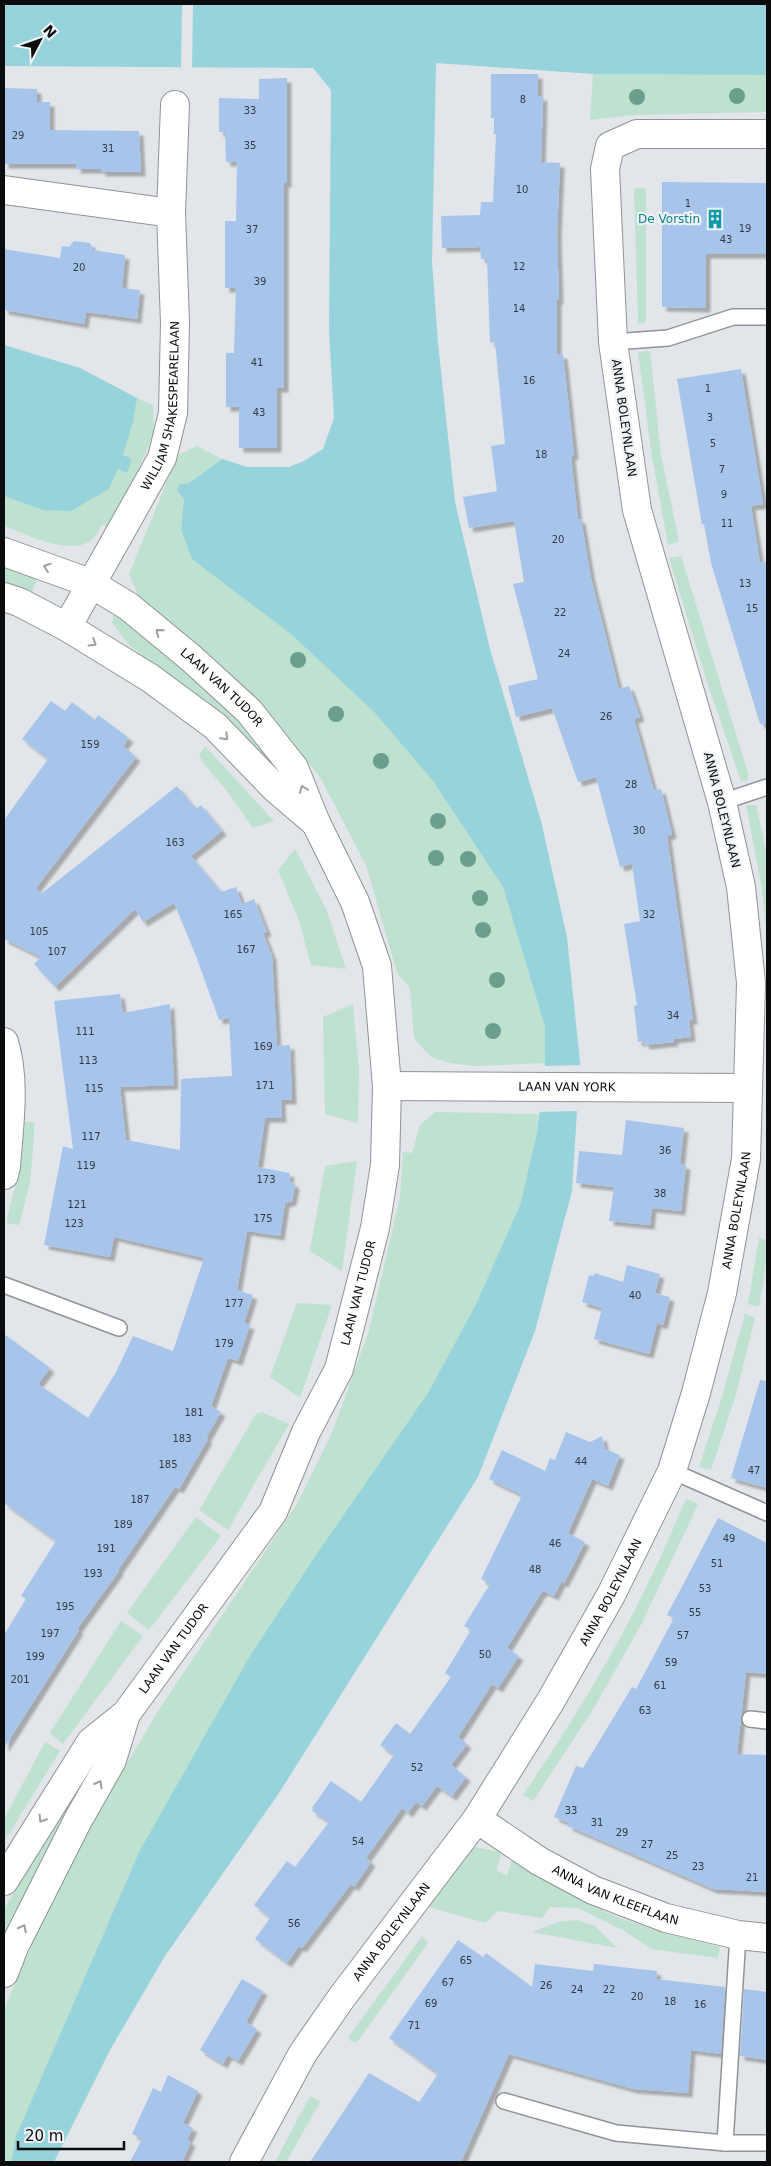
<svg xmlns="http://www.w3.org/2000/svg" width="771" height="2166" viewBox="0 0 771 2166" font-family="'DejaVu Sans',sans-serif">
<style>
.green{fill:#bee1d0}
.water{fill:#96d3da}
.pier{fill:#e2e5e9}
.building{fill:#a7c5eb;filter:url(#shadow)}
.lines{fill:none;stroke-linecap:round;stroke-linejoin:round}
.service-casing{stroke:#909397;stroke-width:18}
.minor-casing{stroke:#909397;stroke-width:30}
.service{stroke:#fff;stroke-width:15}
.minor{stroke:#fff;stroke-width:28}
.tree{fill:#6a9f90}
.oneway{stroke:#9d9e9e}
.labels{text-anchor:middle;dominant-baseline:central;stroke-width:4.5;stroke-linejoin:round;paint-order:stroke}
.number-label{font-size:10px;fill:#323a44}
.culture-label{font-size:12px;fill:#0d838f;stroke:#eff2f6;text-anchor:end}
.street-label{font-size:12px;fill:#0b0c0d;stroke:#eff2f6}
</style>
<defs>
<filter id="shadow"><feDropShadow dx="4.5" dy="4.5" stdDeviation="1" flood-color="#0004"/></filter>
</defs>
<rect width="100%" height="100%" fill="#e2e5e9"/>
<g class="green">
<path d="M593 74 767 75V112L632 115 590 120Z"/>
<path d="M634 188H646V322L638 324Z"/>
<path d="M650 351 661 455 679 541 668 545 652 457 638 352Z"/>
<path d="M137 398 153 405 154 434 117 517 109 528 102 525C99 530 95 538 90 541 68 556 26 534 4 526V496L43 510 132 460 123 455 133 422Z"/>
<path d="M197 446 222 459 189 483 180 484 177 490 184 499 181 530 192 558 292 635 374 712 433 781 503 887 545 1027V1063L474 1066 450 1063 431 1057 414 1038 410 988 397 973 366 865 320 777 246 688 194 641 140 600 129 574 178 455Z"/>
<path d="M681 556 748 773V780L741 781 708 685 669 558Z"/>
<path d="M4 559 40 571 31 595 4 584Z"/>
<path d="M114 614 158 645 247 725 295 790 236 729 129 645 112 623Z"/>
<path d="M205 746 274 821 253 828 225 789 204 764 199 755Z"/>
<path d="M746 805H756L767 856V938L762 889Z"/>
<path d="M295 849 327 911 346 969 311 965 299 921 278 870Z"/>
<path d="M353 1004 359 1070 358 1123 325 1114 323 1017Z"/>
<path d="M435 1112 538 1114 537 1133 520 1205 475 1306 428 1393 192 1761 139 1852 16 2136 11 2162H4V2009L67 1865 158 1711 297 1504 332 1433 369 1331 400 1197 403 1152 412 1153 420 1125Z"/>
<path d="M24 1122H35L30 1183 19 1225 6 1223 18 1175Z"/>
<path d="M357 1161 342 1271 310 1251 325 1166Z"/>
<path d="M759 1238 767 1240V1257L759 1307 748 1304Z"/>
<path d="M297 1303 332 1305 300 1398 270 1377Z"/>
<path d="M745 1313 755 1318 736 1394 711 1470 699 1467 722 1397Z"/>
<path d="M262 1412 289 1424 228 1530 199 1510 256 1414Z"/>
<path d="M686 1499 698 1504 642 1623 594 1708 533 1801 523 1795C570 1726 614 1655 650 1579 663 1553 674 1526 686 1499Z"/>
<path d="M196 1517 221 1536 149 1630 127 1613Z"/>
<path d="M121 1621 143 1636 63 1744 50 1733Z"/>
<path d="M45 1742 60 1751 4 1842V1819Z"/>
<path d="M106 1742 4 1949V1909Z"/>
<path d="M474 1847 501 1852 497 1870 507 1876 512 1858 609 1914 658 1931 720 1947 718 1958 651 1949 623 1930 578 1908 550 1907 542 1918 497 1911 486 1923 429 1907 441 1886Z"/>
<path d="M577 1920 595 1926 617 1948 532 1932 558 1922Z"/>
<path d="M422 1936 428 1943 357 2042H352L348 2038Z"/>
<path d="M310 2096 320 2102 286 2162H275Z"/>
</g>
<g class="water">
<path d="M4 4H767V75L593 74 436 63 432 262 438 343 455 502 490 649 541 821 567 937 580 1062 572 1191 535 1331 478 1477 279 1793 165 1956 110 2050 54 2162H11L16 2136 139 1852 250 1656 314 1558 428 1393 475 1306 520 1205 537 1133 545 1063V1027L503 887 433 781 374 712 292 635 192 559 181 530 184 499 177 490 180 484 189 483 222 459 247 467H289L304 461 323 449 334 418 329 329 331 90 313 68 4 66Z"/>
<path d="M4 345 80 368 137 398 133 422 123 455 132 459 127 473 118 469 109 489 71 511 43 510 4 496Z"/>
</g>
<g class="pier">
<path d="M182 4H193L192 70H181Z"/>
<path d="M582 1065 579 1111 536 1112 542 1066Z"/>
</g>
<g class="building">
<path d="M491 74H538V97L543 96 541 162 560 163 557 234 559 300H557V355L563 354 574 455 571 456 578 519H581L591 578 619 689 629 686 640 717 634 719 654 791 661 789 672 834 667 836 693 1020H689L691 1037 673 1039 674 1042 645 1045 644 1041 638 1042 634 1006 637 1005 624 924 640 921 632 864 620 867 596 777 578 782 552 708 516 717 508 686 538 679 513 584 524 582 514 521 469 528 463 497 497 491 491 446 505 444 495 342 490 343 487 259H481L480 247 442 248 441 216 480 215 481 202H493L496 134H494V118H491Z"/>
<path d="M287 78V183H284V388H277V448H239V407H226V353H234L236 288H225V221H236L237 162H226L225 132H219V98L259 99V79Z"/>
<path d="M4 88 37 89V102H50V130L139 131 141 172H101V169H76L77 164H4Z"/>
<path d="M662 182 767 183V254H706V308L662 307Z"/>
<path d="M74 241 90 243 93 250 125 255 122 288 140 290 137 319 86 312 84 324 4 310V249L60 258 62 246 69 247Z"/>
<path d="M741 369 763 504 751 506 760 563 767 561V723L760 724 711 563 704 524 702 525 677 379Z"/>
<path d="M51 701 65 711 72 702 95 720 98 715 129 738 123 746 136 757 36 888 41 894 177 786 196 809 201 805 222 831 191 856 221 892 236 887 242 904 254 899 267 932 263 933 272 956 277 1046 290 1045 292 1100H281L282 1118H265L258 1167 290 1173 289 1180 295 1185 292 1201 285 1203 280 1236 247 1231 237 1290 253 1295 244 1323 250 1325 238 1361 228 1358 211 1406 221 1412 206 1438 208 1439 179 1489 175 1487 118 1570 119 1571 77 1629 79 1630 4 1748V1635L26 1599 21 1596 56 1541 4 1503V1334L50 1368 38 1384 88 1418 116 1372 133 1336 173 1351 204 1258 114 1237 110 1257 44 1245 63 1146 73 1149 54 1001 120 994 123 1013 170 1004 174 1085 120 1087 126 1140 180 1150 181 1079 232 1076 229 1018 219 1020 196 956 174 903 143 922 135 909 55 987 34 964 41 957 4 939V820L48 759 22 739Z"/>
<path d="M626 1120 684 1128 680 1164 686 1165 681 1211 652 1208 650 1225 609 1221 614 1187 576 1183 579 1151 622 1155Z"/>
<path d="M627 1265 660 1274 655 1293 670 1297 663 1325 657 1323 649 1354 594 1339 602 1308 582 1302 589 1275 593 1276 595 1273 623 1282Z"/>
<path d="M760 1380 767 1381V1488L731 1478Z"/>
<path d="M566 1432 590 1442 602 1436 605 1449 620 1455 608 1486 592 1479 568 1533 585 1542 564 1583 561 1582 554 1596 544 1591 541 1593 507 1648 519 1656 498 1688 492 1684 458 1737 467 1744 451 1765 466 1777 452 1796 437 1786 422 1806 416 1802 408 1813 402 1808 366 1858 371 1862 354 1887 351 1884 302 1948 299 1946 287 1963 255 1939 270 1918 254 1905 287 1861 295 1867 329 1822 312 1811 313 1809 312 1808 331 1781 361 1802 394 1755 380 1745 396 1723 410 1734 451 1677 445 1673 471 1630 464 1626 490 1584 481 1579 522 1495 489 1479 502 1450 545 1471 550 1458 555 1460Z"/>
<path d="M718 1518 767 1543V1674L746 1672 737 1754 767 1755V1892L713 1889 568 1826 569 1823 554 1817 576 1766 583 1768 632 1687 636 1689 674 1618 667 1615Z"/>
<path d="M458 1940 483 1957 486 1953 532 1987 535 1964 593 1971 594 1964 657 1971 656 1979 725 1987 721 2054 691 2050 688 2093 633 2089 509 2054 461 2162H310L369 2073 419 2102 438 2074 389 2038Z"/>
<path d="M242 1979 263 1991 246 2022 257 2029 238 2061 228 2055 223 2064 200 2050Z"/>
<path d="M744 1989 767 1992V2060L740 2056Z"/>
<path d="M168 2075 198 2091 183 2123 193 2128 187 2140 191 2142 182 2162H130L142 2139 132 2134 153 2088 161 2092Z"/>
</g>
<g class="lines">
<defs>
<g id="service">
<path d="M613 342 668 338 733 317H767"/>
<path d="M722 802 767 787"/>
<path d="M4 1285 119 1328"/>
<path d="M672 1471 767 1513"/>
<path d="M750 1719 767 1721"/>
<path d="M504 2101 616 2133 725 2143H767"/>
<path d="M725 2143 738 1935"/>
</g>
<g id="minor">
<path d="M4 190 171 213"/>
<path id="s1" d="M4 552 90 583 128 606 191 658 249 711 294 768 316 823 275 788 215 726 150 678 67 627 19 602 4 597"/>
<path id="s2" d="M67 627 162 458 173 413 175 323 171 213 175 105"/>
<path d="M4 1042C16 1081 9 1126 6 1166L4 1175"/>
<path id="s3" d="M387 1086 746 1088"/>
<path id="s4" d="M477 1819 539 1861 593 1890 666 1918 738 1935 767 1938"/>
<path id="s5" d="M4 1881 91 1742 126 1714 273 1512 306 1432 339 1369 375 1228 385 1165 387 1086 377 966 355 902 316 823"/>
<path d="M4 1973 14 1947 78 1820 112 1760 126 1714"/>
<path id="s6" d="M244 2162 303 2053 342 1997 477 1819 550 1702 611 1595 672 1471 696 1393 722 1293 746 1159 751 983 741 887 722 802 637 510 613 342 605 169 610 146 637 134H767"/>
</g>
</defs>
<use href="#service" class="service-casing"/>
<use href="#minor" class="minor-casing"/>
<use href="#service" class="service"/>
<use href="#minor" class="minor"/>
</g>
<g class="tree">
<circle cx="737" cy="96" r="8"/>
<circle cx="637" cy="97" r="8"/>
<circle cx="298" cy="660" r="8"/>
<circle cx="336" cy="714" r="8"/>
<circle cx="381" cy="761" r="8"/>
<circle cx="438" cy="821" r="8"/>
<circle cx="436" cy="858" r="8"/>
<circle cx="468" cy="859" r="8"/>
<circle cx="480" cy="898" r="8"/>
<circle cx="483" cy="930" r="8"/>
<circle cx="497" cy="980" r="8"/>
<circle cx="493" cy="1031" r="8"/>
</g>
<defs><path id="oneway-chevron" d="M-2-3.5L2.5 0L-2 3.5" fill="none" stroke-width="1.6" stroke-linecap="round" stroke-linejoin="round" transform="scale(1.25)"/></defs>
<g class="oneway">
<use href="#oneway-chevron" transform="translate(47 567) rotate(-161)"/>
<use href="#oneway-chevron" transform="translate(159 632) rotate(-141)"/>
<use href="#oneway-chevron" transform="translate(93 643) rotate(32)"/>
<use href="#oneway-chevron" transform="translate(225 737) rotate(45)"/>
<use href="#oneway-chevron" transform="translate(303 789) rotate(-111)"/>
<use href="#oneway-chevron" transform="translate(99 1784) rotate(-60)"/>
<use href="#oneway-chevron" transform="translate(42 1819) rotate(122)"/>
<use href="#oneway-chevron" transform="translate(23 1928) rotate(-63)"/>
</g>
<defs>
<symbol id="building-bare" viewBox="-9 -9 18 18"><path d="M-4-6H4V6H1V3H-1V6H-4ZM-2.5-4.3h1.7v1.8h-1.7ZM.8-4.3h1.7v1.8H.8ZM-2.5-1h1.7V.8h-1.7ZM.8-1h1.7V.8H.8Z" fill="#0f9aa8" stroke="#eff2f6" stroke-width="2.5" paint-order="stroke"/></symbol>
</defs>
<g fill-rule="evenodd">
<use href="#building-bare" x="701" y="205" width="28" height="28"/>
</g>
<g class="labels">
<g class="number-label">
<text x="523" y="99">8</text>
<text x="250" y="110">33</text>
<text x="18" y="135">29</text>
<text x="250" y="145">35</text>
<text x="108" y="148">31</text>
<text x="522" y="189">10</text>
<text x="688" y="203">1</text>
<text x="745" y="228">19</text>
<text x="252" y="229">37</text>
<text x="726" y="239">43</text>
<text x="519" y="266">12</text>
<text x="79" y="267">20</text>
<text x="260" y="281">39</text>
<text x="519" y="308">14</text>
<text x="257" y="362">41</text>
<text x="529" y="380">16</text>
<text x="708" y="388">1</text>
<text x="259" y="412">43</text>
<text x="710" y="417">3</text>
<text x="713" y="443">5</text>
<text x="541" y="454">18</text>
<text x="722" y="469">7</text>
<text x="724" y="494">9</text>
<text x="727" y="523">11</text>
<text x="558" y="539">20</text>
<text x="745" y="583">13</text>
<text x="752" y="608">15</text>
<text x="560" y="612">22</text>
<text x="564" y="653">24</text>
<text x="606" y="716">26</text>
<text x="90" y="744">159</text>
<text x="631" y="784">28</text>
<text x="639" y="830">30</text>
<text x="175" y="842">163</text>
<text x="233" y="914">165</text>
<text x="649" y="914">32</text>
<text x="39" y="931">105</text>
<text x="246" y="949">167</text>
<text x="57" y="951">107</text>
<text x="673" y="1015">34</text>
<text x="85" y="1031">111</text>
<text x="263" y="1046">169</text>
<text x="88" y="1060">113</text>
<text x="265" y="1085">171</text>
<text x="94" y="1088">115</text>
<text x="91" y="1136">117</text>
<text x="665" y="1150">36</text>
<text x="86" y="1165">119</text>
<text x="266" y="1179">173</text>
<text x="660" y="1193">38</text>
<text x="77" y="1204">121</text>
<text x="263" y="1218">175</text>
<text x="74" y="1223">123</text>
<text x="635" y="1295">40</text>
<text x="234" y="1303">177</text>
<text x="224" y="1343">179</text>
<text x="194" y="1412">181</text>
<text x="182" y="1438">183</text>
<text x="581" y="1461">44</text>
<text x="168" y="1464">185</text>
<text x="754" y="1470">47</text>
<text x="140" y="1499">187</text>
<text x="123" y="1524">189</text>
<text x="729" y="1538">49</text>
<text x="555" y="1543">46</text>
<text x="106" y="1548">191</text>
<text x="717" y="1563">51</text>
<text x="535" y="1569">48</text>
<text x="93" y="1573">193</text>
<text x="705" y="1588">53</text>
<text x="65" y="1606">195</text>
<text x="695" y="1612">55</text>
<text x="50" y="1633">197</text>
<text x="683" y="1635">57</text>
<text x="485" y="1654">50</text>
<text x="35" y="1656">199</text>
<text x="671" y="1662">59</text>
<text x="20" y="1679">201</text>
<text x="660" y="1685">61</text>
<text x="645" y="1710">63</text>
<text x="417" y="1767">52</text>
<text x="571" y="1810">33</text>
<text x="597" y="1822">31</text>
<text x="622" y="1832">29</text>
<text x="358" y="1841">54</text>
<text x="647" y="1844">27</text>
<text x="672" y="1855">25</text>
<text x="698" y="1866">23</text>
<text x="752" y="1877">21</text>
<text x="294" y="1923">56</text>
<text x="466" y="1960">65</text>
<text x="448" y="1982">67</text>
<text x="546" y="1985">26</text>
<text x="577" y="1989">24</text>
<text x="609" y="1989">22</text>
<text x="637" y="1996">20</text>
<text x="670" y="2001">18</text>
<text x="431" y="2003">69</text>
<text x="700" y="2004">16</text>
<text x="414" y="2025">71</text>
</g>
<g class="culture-label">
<text x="700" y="219">De Vorstin</text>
</g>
<g class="street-label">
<text stroke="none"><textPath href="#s2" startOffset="245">WILLIAM SHAKESPEARELAAN</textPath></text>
<text transform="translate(624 418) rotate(82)">ANNA BOLEYNLAAN</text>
<text stroke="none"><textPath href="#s1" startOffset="260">LAAN VAN TUDOR</textPath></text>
<text transform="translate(722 810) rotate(76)">ANNA BOLEYNLAAN</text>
<text stroke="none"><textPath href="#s3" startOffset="180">LAAN VAN YORK</textPath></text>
<text stroke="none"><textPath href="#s6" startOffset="1084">ANNA BOLEYNLAAN</textPath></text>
<text stroke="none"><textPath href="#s5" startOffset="695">LAAN VAN TUDOR</textPath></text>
<text stroke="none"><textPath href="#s6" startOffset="679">ANNA BOLEYNLAAN</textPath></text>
<text stroke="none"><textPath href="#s5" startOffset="290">LAAN VAN TUDOR</textPath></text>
<text stroke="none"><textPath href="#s4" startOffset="159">ANNA VAN KLEEFLAAN</textPath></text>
<text stroke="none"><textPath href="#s6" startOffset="274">ANNA BOLEYNLAAN</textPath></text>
</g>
</g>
<rect width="771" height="2166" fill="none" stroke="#0b0c0d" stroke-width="10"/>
<g transform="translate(40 40) rotate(49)" stroke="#eff2f6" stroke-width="4" paint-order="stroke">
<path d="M0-4L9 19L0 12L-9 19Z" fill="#0b0c0d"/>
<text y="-8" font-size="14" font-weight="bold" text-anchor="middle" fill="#0b0c0d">N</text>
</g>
<path d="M18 2141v8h106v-8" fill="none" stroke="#0b0c0d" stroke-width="2.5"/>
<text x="25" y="2141" font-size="15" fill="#0b0c0d" stroke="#eff2f6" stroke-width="4" paint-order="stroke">20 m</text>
</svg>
